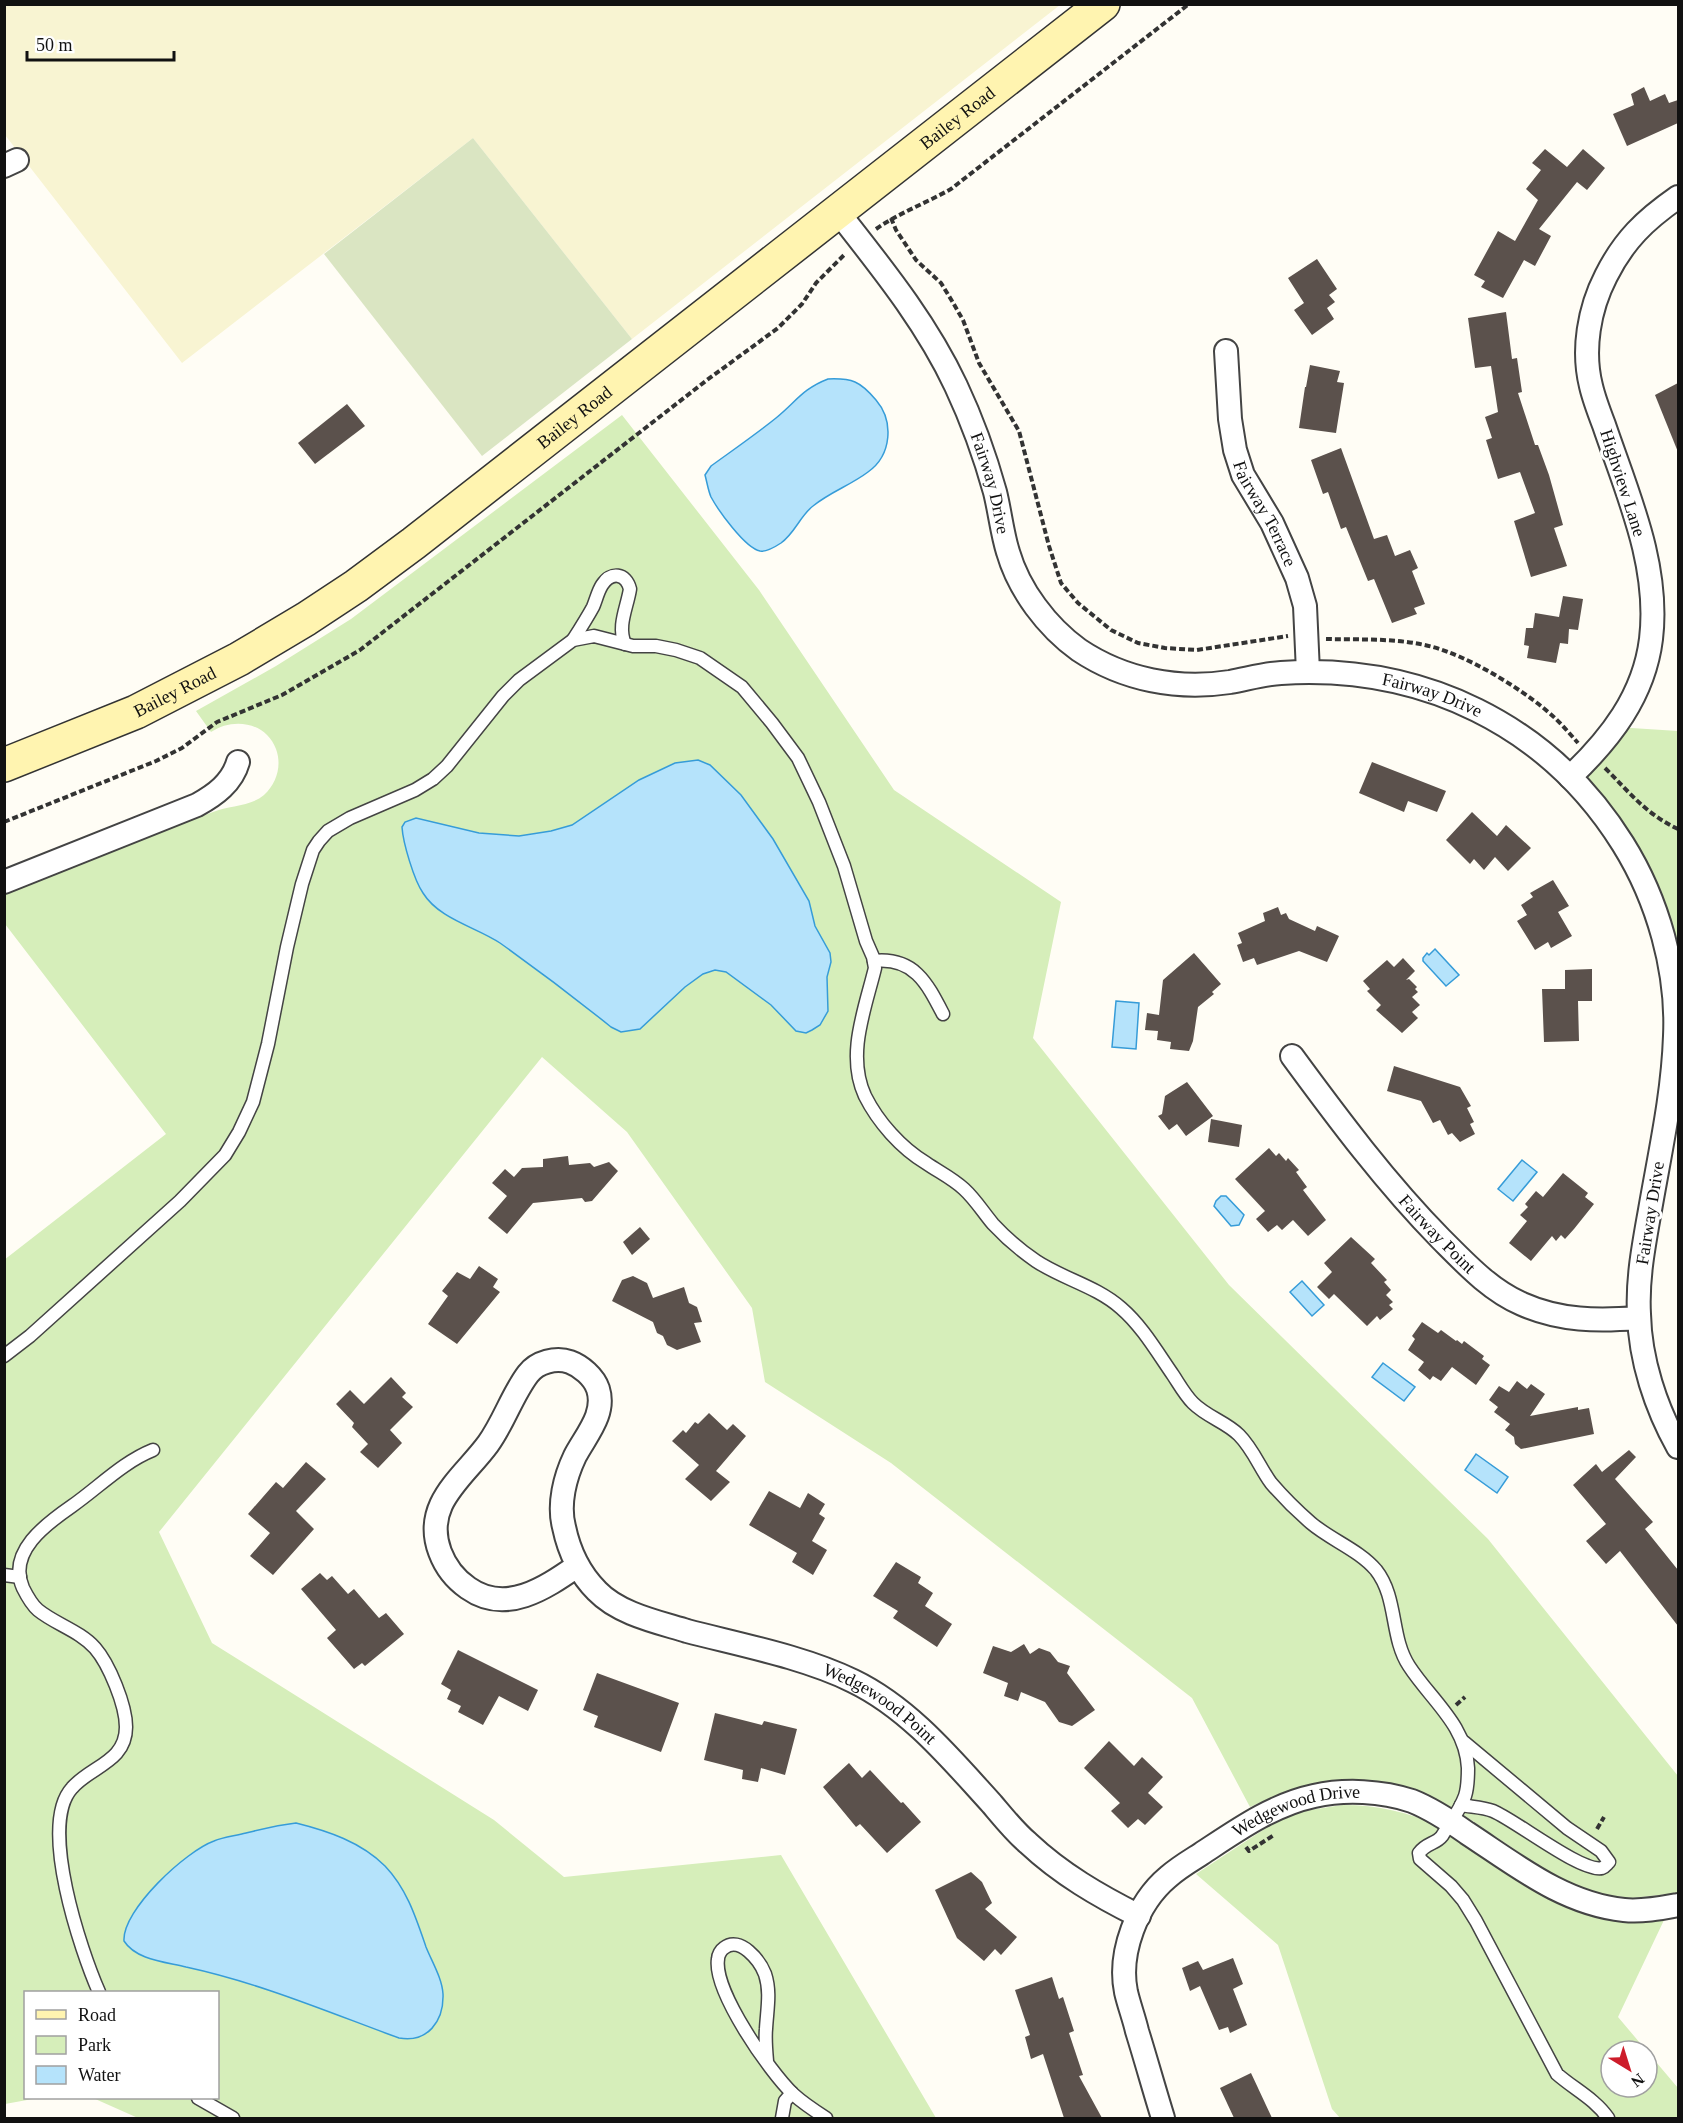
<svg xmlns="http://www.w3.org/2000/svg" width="1683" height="2123" viewBox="0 0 1683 2123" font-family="Georgia,serif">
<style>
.farmland{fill:#f8f4d2}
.green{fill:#d6eeba;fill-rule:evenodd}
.cemetery{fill:#dae5c2}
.water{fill:#b5e3fb;stroke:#369cd8;stroke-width:1.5}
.building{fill:#5b514c}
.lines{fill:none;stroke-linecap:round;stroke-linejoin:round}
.lane-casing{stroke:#444;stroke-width:15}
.street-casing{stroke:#444;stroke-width:26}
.secondary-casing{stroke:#333;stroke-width:36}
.path{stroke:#333;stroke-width:4;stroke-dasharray:6 3;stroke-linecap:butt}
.lane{stroke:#fff;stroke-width:12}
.street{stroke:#fff;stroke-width:22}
.secondary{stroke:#fff4b0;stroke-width:33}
.labels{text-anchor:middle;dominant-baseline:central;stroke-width:6;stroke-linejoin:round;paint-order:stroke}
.street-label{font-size:18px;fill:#111;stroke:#fff}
</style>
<rect width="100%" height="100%" fill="#fffdf5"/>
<path class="farmland" d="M5 5H1060L632 339 473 138 182 363 5 135Z"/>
<g class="green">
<path d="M622 415 759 590 894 790 1061 902 1033 1038 1229 1285 1488 1539 1678 1776V1893L1632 1898 1599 1894 1574 1885 1550 1873 1462 1814 1434 1799 1311 1786 1275 1796 1250 1807 1192 1698 891 1463 765 1382 752 1308 627 1132 542 1057 159 1532 212 1643 494 1820 564 1877 781 1855 936 2118H138L93 2098H218V1992H26V2098H38L5 2104 4 1260 166 1134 5 924V894C74 866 143 837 213 812 229 805 250 807 264 795 277 783 282 765 276 749 266 722 233 717 211 732L196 711 276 666 351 619Z"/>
<path d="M1616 727 1678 731V942L1664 943 1654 911 1570 777Z"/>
<path d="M1342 1805C1378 1805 1409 1812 1441 1827L1538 1892 1570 1907 1665 1918 1618 2017 1678 2088V2118H1340L1332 2109 1278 1945 1196 1874 1278 1820 1304 1811ZM1611 2051H1647V2087H1611Z"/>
</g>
<path class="cemetery" d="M473 138 632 339 482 456 324 254Z"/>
<g class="water">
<path d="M828 379C852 378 860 381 876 400 894 421 892 455 868 472 851 485 830 492 813 506 800 516 795 533 781 543 775 547 766 552 760 551 745 548 718 510 711 497 708 490 707 482 705 475L711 466C733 450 755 435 776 418 796 402 802 389 828 379Z"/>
<path d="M698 760 710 765 741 795 773 839 809 901 815 926 830 953 831 962 827 977 828 1011 820 1025 812 1030 806 1033 796 1031 771 1005 726 972 715 970 703 974 685 987 640 1029 621 1032 611 1027C575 998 538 970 500 943 476 927 439 919 423 893 414 880 403 843 402 827L405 822 416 818 479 833 519 836 551 831 572 825 639 780 675 763Z"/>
<path d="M1435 949 1459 975 1446 986 1423 961V958L1427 953 1429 955Z"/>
<path d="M1116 1001 1139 1003 1136 1049 1112 1047Z"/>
<path d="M1522 1160 1537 1172 1513 1201 1498 1189Z"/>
<path d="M1221 1196H1226L1244 1215 1239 1225 1231 1226 1214 1206 1216 1201Z"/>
<path d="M1302 1281 1324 1305 1312 1316 1290 1292Z"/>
<path d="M1383 1363 1415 1387 1404 1401 1372 1377Z"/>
<path d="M1476 1454 1508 1477 1497 1493 1465 1470Z"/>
<path d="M296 1823C328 1831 361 1842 385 1866 407 1889 416 1918 426 1947 432 1962 442 1978 443 1994 444 2022 427 2043 399 2038 328 2012 260 1983 186 1967 166 1962 136 1960 124 1941 122 1910 186 1851 214 1841 224 1837 235 1836 246 1833 263 1829 278 1825 296 1823Z"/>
</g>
<g class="building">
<path d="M1644 87 1650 101 1665 94 1669 103 1678 100V123L1627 146 1613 114 1634 105 1631 94Z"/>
<path d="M1545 149 1567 167 1583 149 1605 168 1587 190 1577 182 1539 229 1551 236 1535 266 1524 260 1503 298 1481 287 1485 281 1474 275 1498 231 1515 241 1538 200 1526 189 1541 170 1532 163Z"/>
<path d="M1317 259 1337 289 1329 295 1335 302 1327 308 1334 319 1312 335 1294 310 1304 303 1288 278Z"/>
<path d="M1506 312 1512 359 1517 358 1522 392 1518 393 1535 445H1538L1549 475 1563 525 1554 528 1567 566 1531 577 1514 521 1535 513 1520 472 1498 479 1486 440 1492 438 1485 417 1498 412 1491 366 1475 368 1468 318Z"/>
<path d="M1310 365 1340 371 1337 382 1344 383 1336 433 1299 428 1305 387H1306Z"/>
<path d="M1678 383V452L1655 395Z"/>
<path d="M347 404 365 426 315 464 298 443Z"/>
<path d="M1341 448 1374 539 1387 535 1395 556 1410 550 1418 568 1412 571 1425 604 1414 608 1417 614 1392 623 1374 579 1368 581 1346 527 1341 529 1328 492 1323 494 1311 460Z"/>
<path d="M1563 596 1583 599 1578 630 1569 629 1568 644 1560 643 1556 663 1527 658 1529 646 1524 645 1526 628H1533L1535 613 1559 617Z"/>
<path d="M1372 762 1446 791 1437 812 1408 801 1404 812 1359 793Z"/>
<path d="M1472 812 1497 836 1506 825 1531 848 1508 871 1495 857 1484 870 1474 859 1470 864 1446 840Z"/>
<path d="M1553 880 1569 906 1558 912 1572 936 1551 948 1548 942 1535 950 1517 921 1527 915 1521 905 1533 897 1530 893Z"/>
<path d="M1278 907 1281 915 1286 913 1289 919 1315 931 1317 926 1339 936 1327 962 1299 951 1257 965 1254 958 1243 962 1237 945 1242 943 1238 933 1265 921 1263 913Z"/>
<path d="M1194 953 1221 984 1212 992 1214 994 1198 1007 1193 1041 1189 1051 1170 1049 1171 1042 1157 1040 1158 1031 1145 1030 1147 1013 1159 1015 1163 980Z"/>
<path d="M1403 958 1415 971 1406 980 1409 979 1417 987 1415 989 1418 992 1412 997 1420 1005 1412 1012 1418 1018 1402 1033 1376 1010 1381 1005 1367 991 1370 989 1363 981 1387 960 1394 967Z"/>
<path d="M1592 969V1001H1578L1579 1041 1544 1042 1542 989H1565V970Z"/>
<path d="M1394 1066 1460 1087 1471 1106 1467 1108 1474 1122 1470 1124 1475 1134 1460 1142 1452 1133 1448 1135 1440 1120 1433 1123 1421 1101 1387 1091Z"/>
<path d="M1187 1082 1213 1116 1186 1136 1177 1124 1169 1130 1158 1116 1162 1114 1165 1096Z"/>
<path d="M1211 1119 1242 1125 1239 1147 1208 1142Z"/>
<path d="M1269 1148 1276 1156 1279 1153 1286 1161 1288 1158 1299 1170 1296 1172 1307 1187 1303 1190 1326 1220 1308 1236 1293 1220 1282 1230 1277 1225 1268 1232 1256 1219 1265 1211 1235 1179Z"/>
<path d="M568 1156 569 1165 590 1163 594 1167 609 1162 618 1171 592 1201 585 1202 582 1198 533 1203 507 1234 488 1218 507 1196 492 1183 505 1169 514 1177 522 1168 543 1167V1159Z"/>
<path d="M1563 1173 1588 1193 1585 1197 1594 1204 1574 1229 1565 1239 1561 1235 1556 1241 1552 1236 1531 1261 1509 1243 1527 1221 1520 1215 1528 1207 1525 1204 1536 1191 1543 1197Z"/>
<path d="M640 1227 650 1239 632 1255 623 1242Z"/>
<path d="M1351 1237 1375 1259 1371 1263 1387 1280 1384 1282 1391 1290 1386 1295 1393 1302 1389 1305 1393 1309 1380 1320 1377 1316 1367 1326 1334 1294 1329 1299 1317 1287 1332 1272 1324 1263Z"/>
<path d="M479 1266 498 1279 493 1287 500 1292 457 1344 428 1324 448 1296 442 1291 457 1272 470 1279Z"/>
<path d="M633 1276 647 1283 653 1298 684 1287 689 1303 697 1307 702 1322 694 1323 701 1342 677 1350 667 1345 663 1336 657 1333 653 1322 612 1301 622 1280Z"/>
<path d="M1422 1322 1438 1333 1441 1330 1456 1341 1457 1340 1462 1344 1464 1341 1484 1356 1482 1359 1490 1365 1476 1385 1452 1367 1441 1381 1433 1376 1430 1380 1418 1370 1424 1362 1408 1350 1415 1339 1412 1336Z"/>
<path d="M391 1377 406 1393 402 1397 413 1407 390 1430 402 1443 378 1468 360 1452 368 1444 352 1427 354 1423 336 1404 350 1390 364 1404Z"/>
<path d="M1517 1381 1527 1389 1531 1384 1545 1394 1530 1416 1578 1407V1410L1589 1408 1594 1434 1521 1449 1515 1444 1514 1437 1505 1430 1510 1424 1494 1412 1498 1407 1489 1400 1499 1386 1509 1392Z"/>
<path d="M709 1413 727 1430 733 1424 746 1436 716 1471 730 1482 711 1501 685 1479 699 1465 672 1441 683 1430 686 1433 695 1422 698 1424Z"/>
<path d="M1629 1450 1636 1457 1615 1479 1653 1522 1645 1529 1678 1570V1626L1620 1551 1606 1564 1586 1541 1606 1524 1573 1485 1596 1464 1602 1472Z"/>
<path d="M306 1462 326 1479 296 1511 314 1529 273 1575 250 1556 270 1533 248 1514 276 1482 283 1488Z"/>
<path d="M769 1491 800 1508 808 1493 825 1504 819 1514 825 1518 812 1541 827 1550 813 1575 792 1562 797 1553 749 1525Z"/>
<path d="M896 1562 921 1577 918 1583 933 1593 925 1606 952 1624 937 1647 893 1618 898 1611 873 1596Z"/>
<path d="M320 1573 327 1580 332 1576 348 1594 354 1589 379 1618 386 1613 404 1634 365 1666 362 1663 354 1669 327 1638 336 1630 301 1589Z"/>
<path d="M1024 1644 1030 1654 1039 1648 1050 1652 1058 1662 1070 1666 1067 1673 1095 1710 1072 1726 1059 1722 1045 1702 1021 1692 1018 1701 1004 1696 1008 1683 983 1673 993 1646 1011 1652Z"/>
<path d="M458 1650 538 1690 528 1711 499 1696 483 1725 458 1712 461 1706 447 1699 451 1690 441 1684Z"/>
<path d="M597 1673 679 1703 661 1752 594 1727 598 1716 583 1710Z"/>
<path d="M715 1713 762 1725 764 1721 797 1729 785 1775 761 1768 758 1782 742 1779 743 1770 704 1760Z"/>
<path d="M1109 1741 1134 1766 1142 1757 1163 1777 1148 1793 1163 1807 1145 1825 1138 1819 1128 1828 1111 1811 1120 1803 1084 1768Z"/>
<path d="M849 1763 862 1778 870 1770 901 1803 903 1802 921 1822 887 1853 860 1824 856 1827 823 1787Z"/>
<path d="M971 1872 982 1882 992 1903 985 1909 1017 1937 1001 1955 995 1949 984 1961 957 1938 935 1890Z"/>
<path d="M1233 1958 1243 1984 1233 1989 1247 2025 1230 2033 1228 2027 1219 2030 1200 1986 1190 1991 1182 1968 1198 1961 1203 1970Z"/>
<path d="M1052 1977 1059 1999 1063 1997 1074 2031 1069 2033 1083 2075 1079 2076 1102 2118H1064L1043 2054 1031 2059 1025 2037 1030 2035 1015 1990Z"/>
<path d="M1251 2073 1272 2118H1234L1220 2088Z"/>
</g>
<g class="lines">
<defs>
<g id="lane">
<path d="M573 640C580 629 587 618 593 607 596 600 598 591 602 585 611 571 626 573 630 589 627 608 617 626 625 644"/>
<path d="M874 961C914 957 927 983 943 1014"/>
<path d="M4 1356 30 1336 180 1201 225 1155 239 1132 253 1102 268 1044 287 947 302 884 313 850 319 841 328 831 350 818 415 790 433 779 447 766 503 696 519 680 573 640 594 636 633 646H656L676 650 700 658 742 687 772 723 798 758 819 802 844 866 866 941 873 957 875 968C865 1009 846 1055 865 1096 878 1122 901 1148 926 1163 939 1172 952 1178 964 1189 975 1199 983 1212 993 1224 1006 1238 1020 1250 1036 1261 1063 1279 1096 1286 1121 1308 1142 1326 1157 1352 1173 1375 1179 1384 1185 1395 1193 1403 1207 1417 1226 1422 1239 1435 1253 1449 1260 1468 1271 1483 1283 1497 1297 1511 1311 1523 1331 1540 1359 1550 1376 1570 1398 1598 1390 1637 1409 1666 1431 1700 1466 1725 1468 1768 1468 1778 1468 1787 1465 1796 1460 1810 1450 1823 1442 1836 1436 1844 1426 1843 1419 1853L1420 1859 1451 1886 1463 1900 1476 1921 1557 2074C1574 2089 1595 2099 1608 2118"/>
<path d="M4 1575 20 1577"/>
<path d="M1461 1805C1471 1807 1483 1807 1493 1811 1515 1820 1582 1873 1602 1868 1605 1867 1606 1865 1609 1862L1601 1851 1567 1828 1464 1742"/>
<path d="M99 1992C81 1951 38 1825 72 1788 91 1766 126 1762 126 1727 126 1705 109 1664 95 1648 80 1631 55 1624 38 1610 31 1604 27 1596 23 1588 7 1552 46 1524 72 1506 99 1487 123 1462 153 1450"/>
<path d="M767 2061C766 2050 765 2039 766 2029 767 2010 771 1992 765 1974 760 1961 740 1935 724 1948 721 1950 718 1955 718 1959 713 1991 770 2072 793 2094 803 2103 815 2111 826 2118"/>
<path d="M198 2098 233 2118"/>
<path d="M782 2118 785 2101 792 2093"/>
</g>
<g id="street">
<path d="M4 166 17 160"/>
<path id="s1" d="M838 212C881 267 926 322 956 386 972 420 985 456 995 492 1000 512 1002 533 1008 552 1019 590 1047 627 1079 650 1124 680 1177 690 1230 682 1247 679 1264 674 1281 673 1422 664 1548 724 1623 844 1658 900 1678 971 1675 1036 1673 1095 1660 1152 1650 1210 1644 1244 1637 1279 1639 1314 1640 1360 1656 1408 1678 1447"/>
<path id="s2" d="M1226 351 1230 419 1235 450 1243 475 1272 523 1297 578 1305 606 1308 672"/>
<path d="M1570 777C1610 739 1644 696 1651 639 1660 565 1627 493 1604 425 1599 412 1594 399 1591 386 1582 350 1589 309 1606 276 1624 240 1645 220 1678 197"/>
<path d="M4 882 197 805C215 795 232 783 238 762"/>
<path id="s3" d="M1292 1056C1339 1120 1386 1183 1441 1239 1466 1264 1490 1290 1522 1304 1560 1321 1598 1321 1638 1318"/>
<path id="s4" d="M577 1566C545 1588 506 1615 468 1588 455 1579 446 1568 440 1552 422 1504 463 1478 488 1444 504 1422 512 1395 528 1374 537 1362 556 1357 570 1362 581 1366 594 1377 598 1389 606 1414 586 1435 575 1456 565 1477 558 1504 564 1527 569 1551 579 1573 597 1591 619 1614 658 1622 687 1631 741 1645 804 1657 853 1681 909 1708 951 1759 992 1804 1003 1817 1015 1832 1028 1843 1061 1874 1099 1896 1139 1916"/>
<path id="s5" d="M1163 2118C1154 2089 1146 2060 1137 2031 1134 2018 1129 2005 1126 1992 1118 1953 1137 1903 1168 1877 1178 1868 1190 1861 1201 1854 1236 1831 1272 1805 1314 1796 1345 1789 1382 1791 1412 1801 1432 1809 1450 1821 1467 1833 1516 1865 1564 1904 1624 1910 1642 1912 1662 1908 1678 1905"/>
</g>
<g id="secondary">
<path id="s6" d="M4 765 136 712 239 659 306 619 356 586 414 543 1103 4"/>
</g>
</defs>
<use href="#lane" class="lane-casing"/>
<use href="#street" class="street-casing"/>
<use href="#secondary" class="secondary-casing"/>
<g class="path">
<path d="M891 218 896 230 916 260 941 283 952 301 963 320 979 363 1019 431 1049 546 1061 583 1078 603 1111 630 1138 643 1165 648 1197 650 1288 636"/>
<path d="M876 229C899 213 926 203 951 189L1189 4"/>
<path d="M1326 639C1366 640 1410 637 1448 652 1481 664 1531 695 1556 719 1564 727 1571 735 1578 743"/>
<path d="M1605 768C1630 793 1646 814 1678 829"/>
<path d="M4 822 156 761 182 748 217 722 282 695 360 650 707 380 778 328 802 304 816 283 845 254"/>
<path d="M1456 1705 1465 1697"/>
<path d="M1597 1829 1604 1817"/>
<path d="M1246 1847 1249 1851 1274 1835"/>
</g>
<use href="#lane" class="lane"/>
<use href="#street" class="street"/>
<use href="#secondary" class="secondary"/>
</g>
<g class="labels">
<g class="street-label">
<text stroke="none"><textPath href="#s6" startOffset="1158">Bailey Road</textPath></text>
<text stroke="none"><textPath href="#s6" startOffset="672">Bailey Road</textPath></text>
<text stroke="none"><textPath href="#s1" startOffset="314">Fairway Drive</textPath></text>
<text transform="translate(1623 483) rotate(72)">Highview Lane</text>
<text stroke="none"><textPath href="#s2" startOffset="170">Fairway Terrace</textPath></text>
<text stroke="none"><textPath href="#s6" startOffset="186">Bailey Road</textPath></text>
<text stroke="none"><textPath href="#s1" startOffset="872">Fairway Drive</textPath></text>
<text transform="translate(1650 1213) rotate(-81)">Fairway Drive</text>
<text stroke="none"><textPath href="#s3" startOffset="230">Fairway Point</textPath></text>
<text stroke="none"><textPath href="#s4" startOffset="986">Wedgewood Point</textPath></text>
<text stroke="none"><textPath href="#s5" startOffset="406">Wedgewood Drive</textPath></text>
</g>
</g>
<rect width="1683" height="2123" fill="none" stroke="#111111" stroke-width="12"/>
<rect x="24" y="1991" width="195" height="108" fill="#ffffff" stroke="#a0a0a0" stroke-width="1.5"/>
<rect x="36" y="2010" width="30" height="9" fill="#fff4b0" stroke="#a0a0a0" stroke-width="1.5"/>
<text x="78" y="2021" font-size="18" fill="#111111">Road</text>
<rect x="36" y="2036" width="30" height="18" fill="#d6eeba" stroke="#a0a0a0" stroke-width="1.5"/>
<text x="78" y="2051" font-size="18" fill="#111111">Park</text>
<rect x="36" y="2066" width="30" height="18" fill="#b5e3fb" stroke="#a0a0a0" stroke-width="1.5"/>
<text x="78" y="2081" font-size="18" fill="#111111">Water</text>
<g transform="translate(1629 2069) rotate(142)"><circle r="28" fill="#ffffff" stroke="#a0a0a0" stroke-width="1.5"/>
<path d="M0-4.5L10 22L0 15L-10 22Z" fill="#cd1c2a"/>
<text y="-9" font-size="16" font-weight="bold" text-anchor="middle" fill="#111111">N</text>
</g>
<path d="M27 51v9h147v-9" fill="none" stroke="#111111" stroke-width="3"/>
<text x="36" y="51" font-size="18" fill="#111111" stroke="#ffffff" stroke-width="4.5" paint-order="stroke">50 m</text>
</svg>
